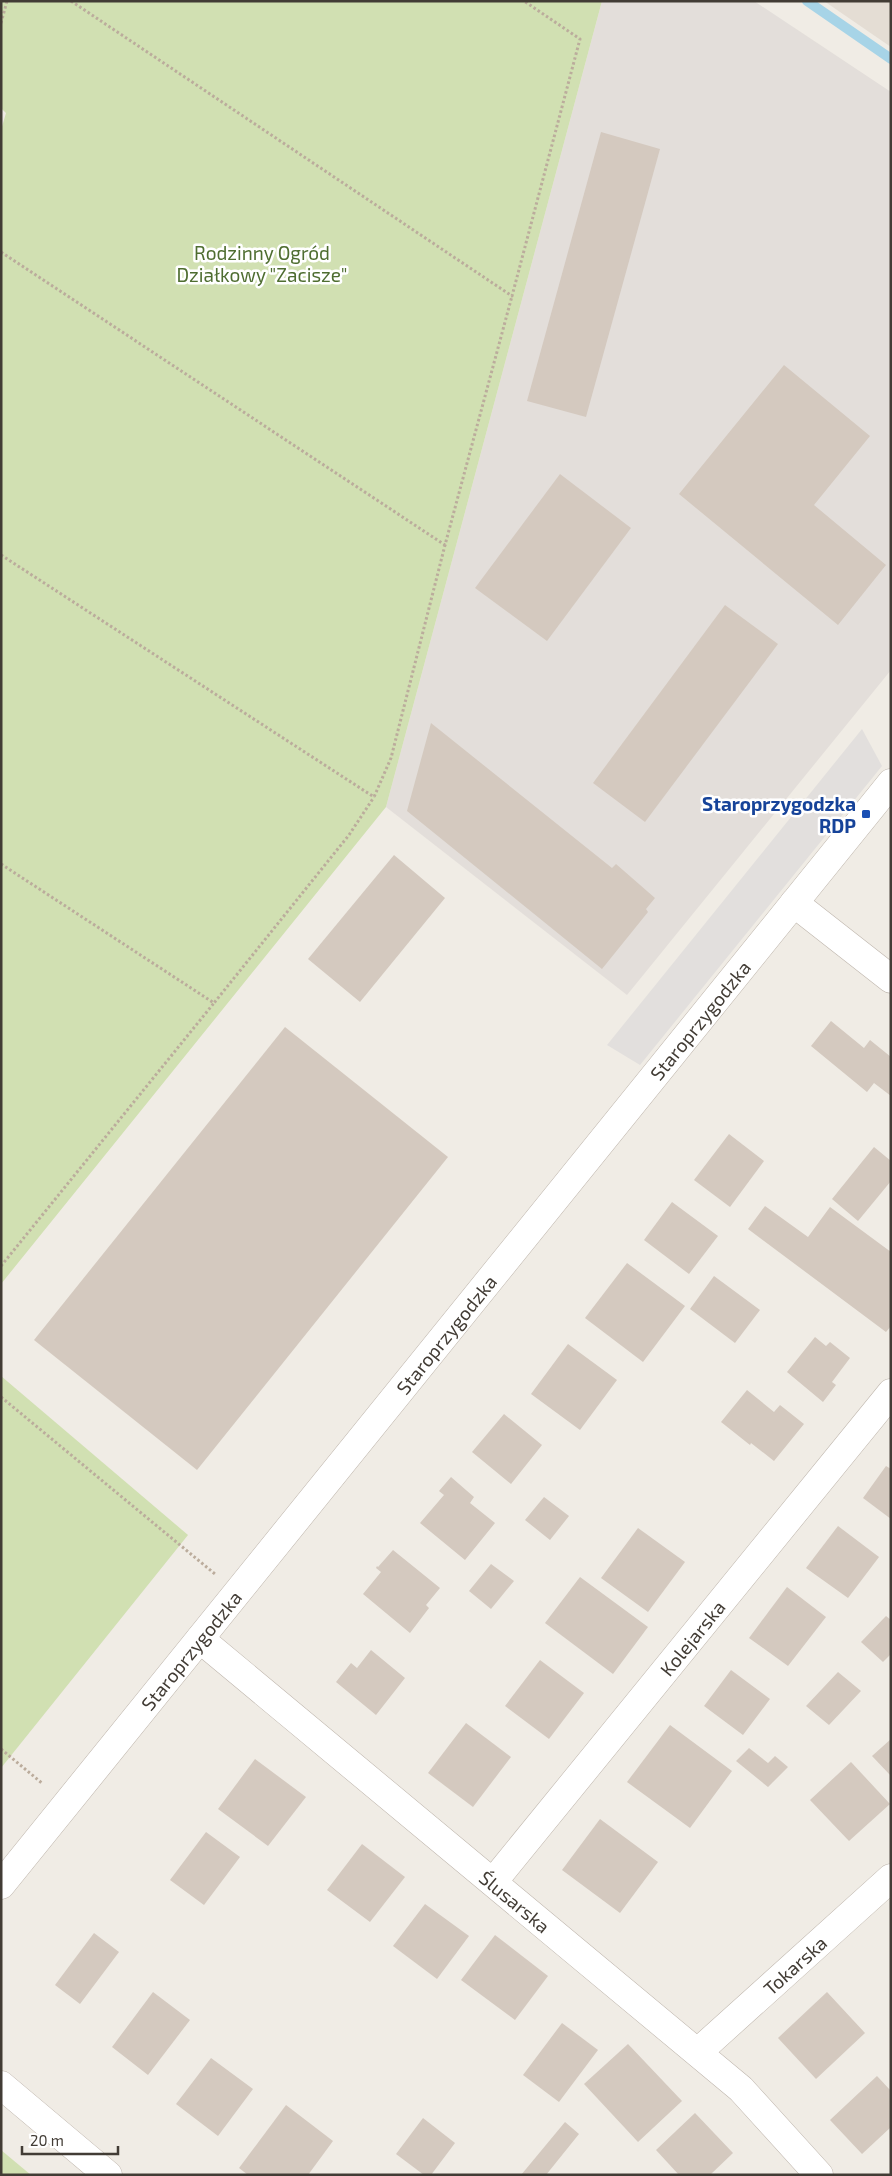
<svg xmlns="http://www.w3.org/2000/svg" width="892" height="2176" viewBox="0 0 892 2176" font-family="'Exo 2',sans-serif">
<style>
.residential{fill:#e4ddd4}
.industrial{fill:#e3deda}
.green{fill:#d1e0b2}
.parking{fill:#e2dfdd}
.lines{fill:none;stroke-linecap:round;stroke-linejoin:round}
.stream{stroke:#a7d4e7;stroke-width:10}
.building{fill:#d4c9bf}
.minor-casing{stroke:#beb5ac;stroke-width:29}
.path{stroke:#bbac9c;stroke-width:3;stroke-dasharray:2.5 2.5;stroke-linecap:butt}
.minor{stroke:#fff;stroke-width:28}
.transit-dot{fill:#1a4fb4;stroke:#fff;stroke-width:2}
.labels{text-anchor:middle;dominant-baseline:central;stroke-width:5;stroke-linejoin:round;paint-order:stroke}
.park-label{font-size:19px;fill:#4e6d30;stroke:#fff}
.transit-label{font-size:19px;font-weight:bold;fill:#164399;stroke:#fff;text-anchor:end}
.street-label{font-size:19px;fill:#423c35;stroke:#fff}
</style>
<rect width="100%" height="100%" fill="#f0ece5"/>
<path class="residential" d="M824 1H891V47Z"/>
<path class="industrial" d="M602 1H754L891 92V670L627 995 386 807Z"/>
<g class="green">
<path d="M1 1H602L386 807 1 1284V130L6 113 1 108Z"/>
<path d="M1 1376 188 1535 1 1768Z"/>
<path d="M1 2150 31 2175H1Z"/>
</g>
<path class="parking" d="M862 729 882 766 640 1065 607 1045Z"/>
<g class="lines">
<path class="stream" d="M807 1 891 59"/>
</g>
<g class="building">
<path d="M601 132 660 149 586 417 527 401Z"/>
<path d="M784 365 870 436 814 505 886 565 838 625 679 494Z"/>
<path d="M560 474 631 528 547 641 475 588Z"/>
<path d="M725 605 778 644 645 822 593 783Z"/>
<path d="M431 723 612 868 616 864 655 898 646 909 648 912 602 969 407 811Z"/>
<path d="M394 855 445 898 360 1002 308 959Z"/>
<path d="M831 1021 864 1048 870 1040 891 1057V1096L874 1083 867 1092 811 1046Z"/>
<path d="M285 1027 448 1157 197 1470 34 1340Z"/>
<path d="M729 1134 764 1161 730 1207 694 1180Z"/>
<path d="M874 1147 891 1161V1181L858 1221 832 1199Z"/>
<path d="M672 1202 718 1236 689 1274 644 1240Z"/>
<path d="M765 1206 808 1237 830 1207 891 1252V1326L886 1332 748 1229Z"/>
<path d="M627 1263 685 1306 643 1362 585 1318Z"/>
<path d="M714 1276 760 1310 735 1343 690 1309Z"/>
<path d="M815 1337 826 1346 830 1342 850 1358 832 1382 836 1385 823 1402 787 1372Z"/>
<path d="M568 1344 617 1380 580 1430 531 1394Z"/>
<path d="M747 1390 774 1412 780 1405 804 1424 774 1461 751 1443 750 1445 721 1422Z"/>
<path d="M504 1414 542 1445 511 1484 472 1452Z"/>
<path d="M886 1466 891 1469V1519L863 1498Z"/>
<path d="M451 1477 474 1497 470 1503 495 1523 465 1560 420 1523 444 1495 439 1491Z"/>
<path d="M544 1497 569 1516 550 1540 525 1520Z"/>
<path d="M838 1526 879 1557 848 1598 806 1568Z"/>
<path d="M638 1528 685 1562 648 1612 601 1578Z"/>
<path d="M393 1550 440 1588 426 1605 429 1608 410 1633 363 1594 381 1572 376 1568 377 1566 378 1567Z"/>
<path d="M491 1564 514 1581 491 1609 469 1591Z"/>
<path d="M580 1577 648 1627 613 1674 545 1623Z"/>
<path d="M787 1587 826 1617 788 1666 749 1638Z"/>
<path d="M886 1616 891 1620V1654L883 1662 861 1642Z"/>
<path d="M371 1650 405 1678 376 1715 336 1682 351 1663 357 1668Z"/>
<path d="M540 1660 584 1693 549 1739 505 1706Z"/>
<path d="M731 1670 770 1699 743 1735 704 1706Z"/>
<path d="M838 1672 861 1691 829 1725 806 1706Z"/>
<path d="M466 1723 511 1757 473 1807 428 1773Z"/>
<path d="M670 1725 732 1771 690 1828 627 1782Z"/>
<path d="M891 1739V1776L872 1756Z"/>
<path d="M749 1748 768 1763 775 1756 788 1767 768 1787 736 1761Z"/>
<path d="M255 1759 306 1797 268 1846 218 1809Z"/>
<path d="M851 1762 890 1804 849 1841 810 1800Z"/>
<path d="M600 1819 658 1862 620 1913 562 1870Z"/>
<path d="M206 1832 240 1857 204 1905 170 1880Z"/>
<path d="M362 1844 405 1877 370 1922 327 1890Z"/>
<path d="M425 1904 469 1936 437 1979 393 1946Z"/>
<path d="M94 1933 119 1952 80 2004 55 1985Z"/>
<path d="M495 1935 548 1976 515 2020 461 1980Z"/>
<path d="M153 1992 190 2020 148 2075 112 2047Z"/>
<path d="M827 1992 865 2033 816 2079 778 2038Z"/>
<path d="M562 2023 598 2050 559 2102 523 2075Z"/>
<path d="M628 2044 682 2101 638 2142 584 2084Z"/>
<path d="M211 2058 253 2089 218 2136 176 2104Z"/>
<path d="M877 2076 891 2091V2127L862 2154 830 2120Z"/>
<path d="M286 2105 333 2141 308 2175H248L239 2168Z"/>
<path d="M695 2113 733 2153 710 2175H679L656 2150Z"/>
<path d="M423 2118 455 2143 431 2175H424L396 2154Z"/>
<path d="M565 2122 579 2134 546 2175H521Z"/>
</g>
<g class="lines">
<defs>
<g id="minor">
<path d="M794 903 891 979"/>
<path id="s1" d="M200 1639 741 2089 819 2175"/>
<path id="s2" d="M493 1882 891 1393"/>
<path id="s3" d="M1 1885 891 783"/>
<path id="s4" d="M698 2052 891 1878"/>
<path d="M1 2085 108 2175"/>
</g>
</defs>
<use href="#minor" class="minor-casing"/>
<g class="path">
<path d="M71 1 512 296 580 39 524 1"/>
<path d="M1 23 7 1"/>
<path d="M1 252 445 545 512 296"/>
<path d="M1 555 374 797 391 758 445 545"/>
<path d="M1 864 214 1003 349 835 374 797"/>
<path d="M1 1266 214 1003"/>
<path d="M1 1397 215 1574"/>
<path d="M1 1749 43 1784"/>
</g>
<use href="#minor" class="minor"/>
</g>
<rect class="transit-dot" x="861" y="809" width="10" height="10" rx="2.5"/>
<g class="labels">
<g class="park-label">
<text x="262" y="252">Rodzinny Ogród<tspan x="262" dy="22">Działkowy "Zacisze"</tspan></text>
</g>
<g class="transit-label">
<text x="856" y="803">Staroprzygodzka<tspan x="856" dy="22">RDP</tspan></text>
</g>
<g class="street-label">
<text stroke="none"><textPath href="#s3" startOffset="1112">Staroprzygodzka</textPath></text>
<text stroke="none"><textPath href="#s3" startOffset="708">Staroprzygodzka</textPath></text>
<text stroke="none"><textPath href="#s2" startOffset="315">Kolejarska</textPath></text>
<text stroke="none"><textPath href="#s3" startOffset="302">Staroprzygodzka</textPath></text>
<text stroke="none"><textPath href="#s1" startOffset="410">Ślusarska</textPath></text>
<text stroke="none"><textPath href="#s4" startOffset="130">Tokarska</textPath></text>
</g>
</g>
<rect width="892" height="2176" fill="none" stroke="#423c35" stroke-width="5"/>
<path d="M22 2146v8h96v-8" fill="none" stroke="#423c35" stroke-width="2.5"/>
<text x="30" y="2146" font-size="15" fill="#423c35" stroke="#ffffff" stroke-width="4" paint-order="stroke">20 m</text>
</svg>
